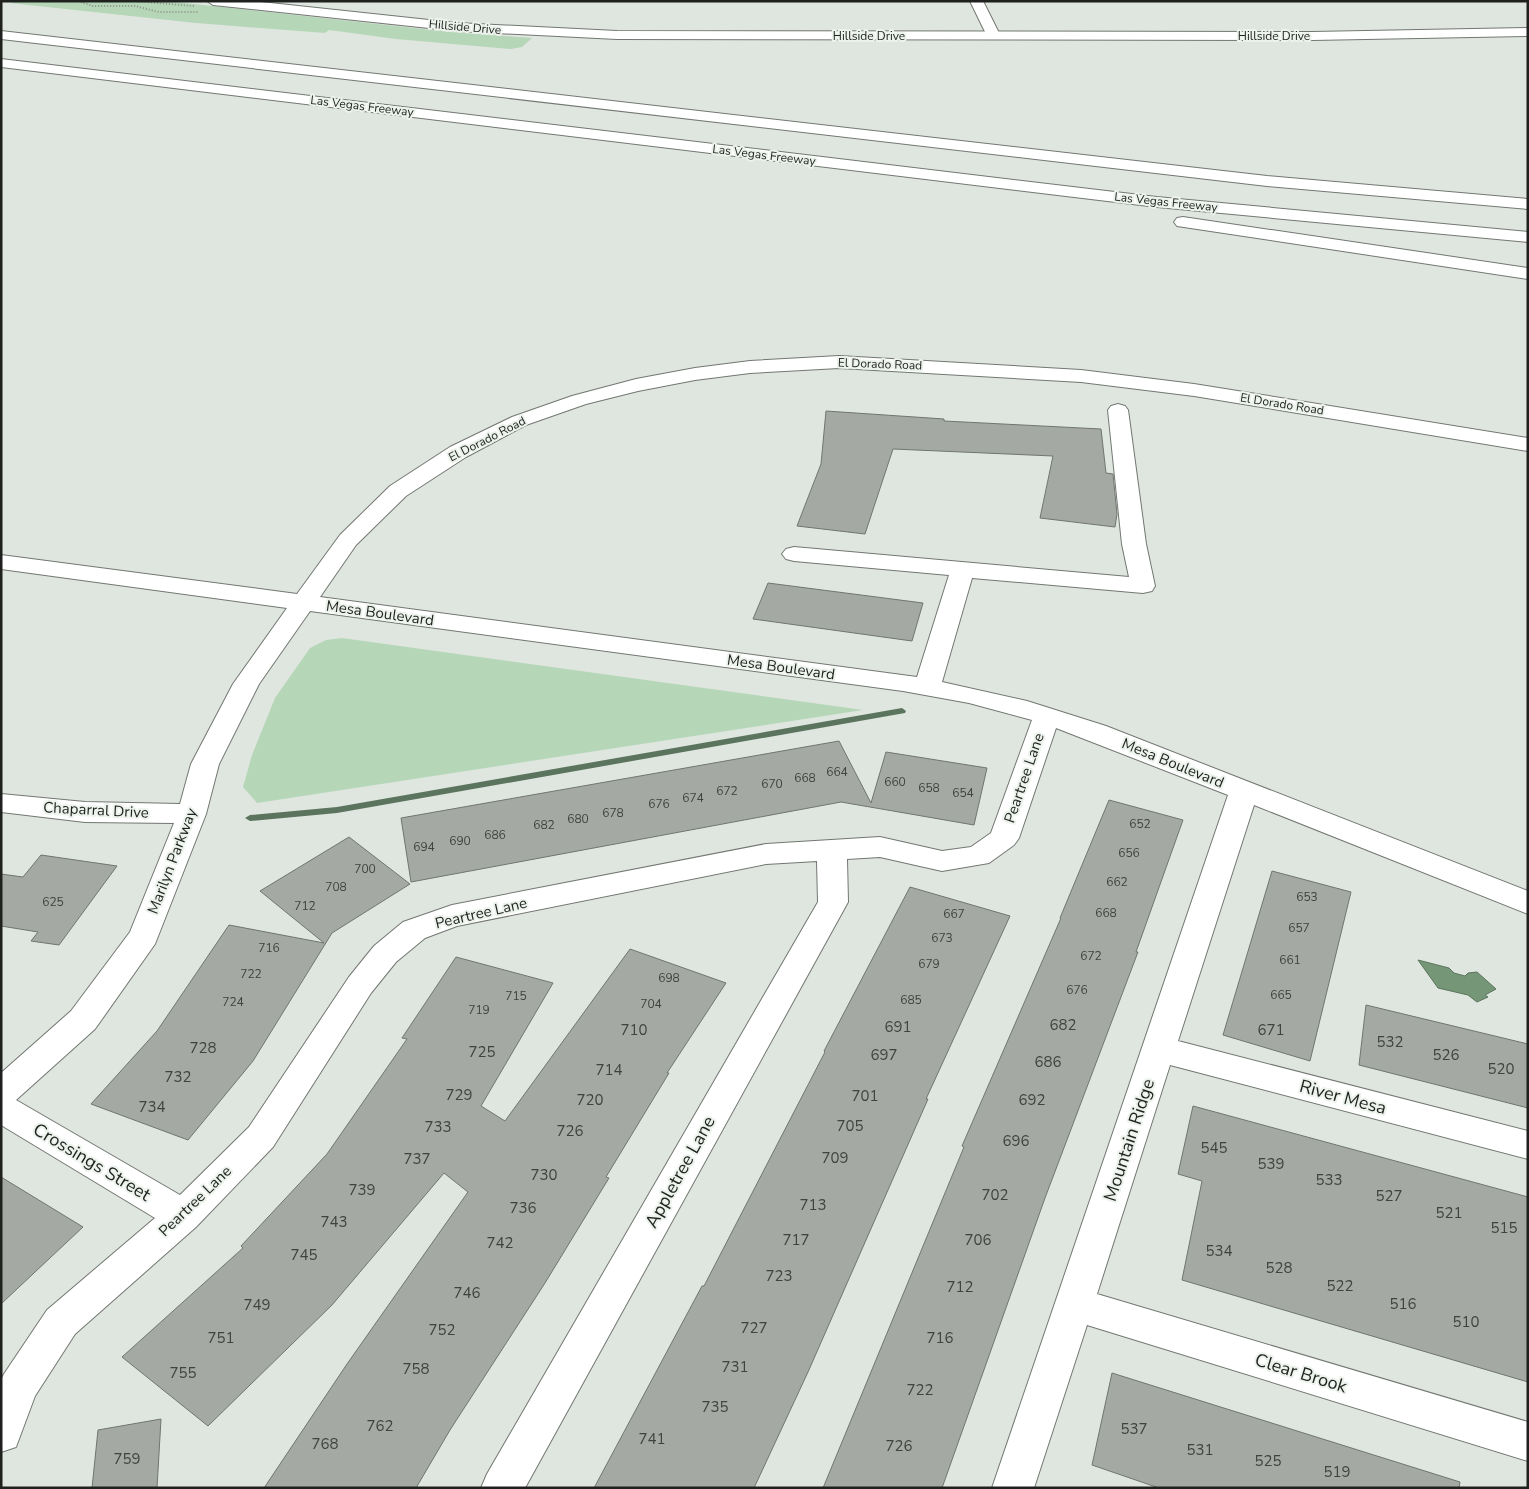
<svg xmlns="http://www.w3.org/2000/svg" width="1529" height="1489" viewBox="0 0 1529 1489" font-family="'Nunito Sans',sans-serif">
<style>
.green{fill:#b5d7b7}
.water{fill:#759777;stroke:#5b745d}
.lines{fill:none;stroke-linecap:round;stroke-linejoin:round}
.stream{fill:#5b745d;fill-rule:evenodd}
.building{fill:#a4a9a4;stroke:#707570}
.minor-casing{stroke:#727772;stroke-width:2}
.major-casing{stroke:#727772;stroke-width:2}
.highway-casing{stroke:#727772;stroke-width:2}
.path{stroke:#8d928d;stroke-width:2;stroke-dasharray:1 2;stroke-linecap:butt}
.minor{fill:#fff;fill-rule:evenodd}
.major{fill:#fff;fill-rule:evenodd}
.highway{fill:#fff;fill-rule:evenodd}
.labels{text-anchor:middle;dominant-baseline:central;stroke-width:4;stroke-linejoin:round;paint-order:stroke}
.far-street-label{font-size:12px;fill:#1f211f;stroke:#ecf2ec}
.number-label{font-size:12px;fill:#404340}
.street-label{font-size:15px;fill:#1f211f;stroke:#ecf2ec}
.near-number-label{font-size:15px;fill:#404340}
.near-street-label{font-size:18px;fill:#1f211f;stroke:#ecf2ec}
</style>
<rect width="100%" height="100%" fill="#dfe5df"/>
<g class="green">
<path d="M15 1H166L450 32 532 38 522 47 511 49 396 39 329 30 325 33 196 23 10 3Z"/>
<path d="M342 638 863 710 257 803 243 787 252 755 275 698 310 648 326 640Z"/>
</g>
<path class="water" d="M1418 960 1449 968 1454 973 1465 976 1468 973 1477 972 1496 989 1485 995 1488 997 1477 1002 1468 995 1438 988Z"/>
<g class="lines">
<path class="stream" d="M902 708 906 711 905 713 337 813 250 821 245 818 250 815 337 807Z"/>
</g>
<g class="building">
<path d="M826 411 944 419V421L1101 429 1106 473 1113 474 1117 514 1115 527 1040 518 1053 456 893 449 865 534 797 526 821 464Z"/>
<path d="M768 583 923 603 912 641 753 619Z"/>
<path d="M839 741 871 803 886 752 987 768 974 825 841 802 411 882 401 818Z"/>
<path d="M1109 800 1183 820 1136 952H1138L1045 1198 942 1488H823L964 1147 962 1146 1061 918H1060Z"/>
<path d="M349 837 410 884 332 933 253 1061 188 1140 91 1104 157 1031 229 925 324 943 260 891Z"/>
<path d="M41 855 117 866 59 945 31 941 38 932 1 926V874L23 877Z"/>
<path d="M1272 871 1351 892 1310 1061 1223 1035Z"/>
<path d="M910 887 1010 916 926 1099H928L808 1372 754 1488H594L702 1286H704L825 1052 824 1051Z"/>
<path d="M630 949 726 983 667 1073H669L606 1177 609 1178 545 1283 450 1430 416 1488H264L347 1364 468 1192 444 1173 332 1305 208 1426 122 1357 243 1248 241 1246 327 1154 407 1039 402 1038 456 957 553 983 481 1106 505 1121Z"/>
<path d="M1366 1005 1528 1044V1108L1359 1065Z"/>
<path d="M1193 1106 1528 1197V1382L1182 1280 1202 1181 1178 1174Z"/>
<path d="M1 1177 83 1227 1 1304Z"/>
<path d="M1112 1373 1460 1482 1459 1488H1159L1092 1465Z"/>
<path d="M161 1419 157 1488H92L98 1430Z"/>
</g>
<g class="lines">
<defs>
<g id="minor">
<path d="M970 1H983L1000 35 998 38H988Z"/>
<path d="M839 356 1081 370 1194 384 1528 438V451L1194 396 1081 382 839 368 750 373 695 380 638 391 586 404 526 425 466 457 406 496 356 545 320 597 917 677 949 575 794 561 786 559 782 554 786 549 794 547 1129 577 1122 544 1108 410 1111 406 1118 404 1125 406 1128 410 1146 544 1155 586 1152 591 1143 593 972 578 942 682 1027 701 1106 726 1528 891V914L1254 805 1178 1041 1528 1131V1159L1170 1065 1097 1294 1528 1422V1461L1087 1325 1034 1488H992L1228 795 1056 728 1019 838 1014 845 989 863 942 871 880 857 847 859 848 902 525 1488H481L487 1474 818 902 817 861 766 864 457 926 425 938 396 962 371 993 273 1147 196 1227 75 1334 35 1396 16 1447 1 1452V1380L4 1374 47 1310 155 1218 1 1125V1073L71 1011 130 932 174 823 85 822 1 812V794L85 802 180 804 191 764 233 684 287 608 1 569V555L297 594 340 535 390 486 450 447 512 417 572 396 636 379 695 368 750 361ZM310 611 903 691 969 703 1032 720 991 833 971 847 942 851 880 837 766 844 452 905 403 922 374 946 349 977 249 1127 180 1195 16 1100 95 1029 155 944 206 814 219 764 259 684Z"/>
</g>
<path id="major" d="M207 1H252L457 23 617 31 1312 32 1528 28V36L1312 40 617 39 457 31 213 5Z"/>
<g id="highway">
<path d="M1 31 1267 176 1528 199V209L1267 186 1 39Z"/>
<path d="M1 59 1157 197 1528 232V242L1157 207 1 67Z"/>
<path d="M1183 217 1528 268V279L1177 226 1174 222 1177 218Z"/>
</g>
</defs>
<use href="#minor" class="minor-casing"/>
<use href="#major" class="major-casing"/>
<use href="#highway" class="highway-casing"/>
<g class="path">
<path d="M78 1 93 6H135L159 12H199"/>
<path d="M133 1 194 6"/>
</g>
<use href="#minor" class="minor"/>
<use href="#major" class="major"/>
<use href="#highway" class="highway"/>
</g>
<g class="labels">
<g class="far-street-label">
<text transform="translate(465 27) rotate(5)">Hillside Drive</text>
<text x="869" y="36">Hillside Drive</text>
<text x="1274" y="36">Hillside Drive</text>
<text transform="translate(362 106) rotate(7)">Las Vegas Freeway</text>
<text transform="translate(764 155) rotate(7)">Las Vegas Freeway</text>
<text transform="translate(1166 202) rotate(6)">Las Vegas Freeway</text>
<text transform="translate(880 364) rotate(2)">El Dorado Road</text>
<text transform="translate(1282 404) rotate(9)">El Dorado Road</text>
<text transform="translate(487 439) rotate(-27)">El Dorado Road</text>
</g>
<g class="number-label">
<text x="837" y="772">664</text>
<text x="805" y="778">668</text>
<text x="895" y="782">660</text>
<text x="772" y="784">670</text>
<text x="929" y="788">658</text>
<text x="727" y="791">672</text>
<text x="963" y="793">654</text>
<text x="693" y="798">674</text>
<text x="659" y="804">676</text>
<text x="613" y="813">678</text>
<text x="578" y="819">680</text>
<text x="1140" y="824">652</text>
<text x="544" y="825">682</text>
<text x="495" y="835">686</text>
<text x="460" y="841">690</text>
<text x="424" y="847">694</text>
<text x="1129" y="853">656</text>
<text x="365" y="869">700</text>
<text x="1117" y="882">662</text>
<text x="336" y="887">708</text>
<text x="1307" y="897">653</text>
<text x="53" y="902">625</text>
<text x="305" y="906">712</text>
<text x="1106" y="913">668</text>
<text x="954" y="914">667</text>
<text x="1299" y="928">657</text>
<text x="942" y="938">673</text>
<text x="269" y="948">716</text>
<text x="1091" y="956">672</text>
<text x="1290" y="960">661</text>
<text x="929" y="964">679</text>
<text x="251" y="974">722</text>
<text x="669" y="978">698</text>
<text x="1077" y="990">676</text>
<text x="1281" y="995">665</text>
<text x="516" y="996">715</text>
<text x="911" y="1000">685</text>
<text x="233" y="1002">724</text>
<text x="651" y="1004">704</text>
<text x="479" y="1010">719</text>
</g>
<g class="street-label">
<text transform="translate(380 613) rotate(8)">Mesa Boulevard</text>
<text transform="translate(781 667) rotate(8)">Mesa Boulevard</text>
<text transform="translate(1173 763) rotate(22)">Mesa Boulevard</text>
<text transform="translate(1024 778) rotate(-71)">Peartree Lane</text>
<text transform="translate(96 810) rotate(3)">Chaparral Drive</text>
<text transform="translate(172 861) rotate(-69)">Marilyn Parkway</text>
<text transform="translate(481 913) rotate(-13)">Peartree Lane</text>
<text transform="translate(195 1201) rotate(-44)">Peartree Lane</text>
</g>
<g class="near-number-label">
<text x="1063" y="1025">682</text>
<text x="898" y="1027">691</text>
<text x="634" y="1030">710</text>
<text x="1271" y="1030">671</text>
<text x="1390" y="1042">532</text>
<text x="203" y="1048">728</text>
<text x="482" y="1052">725</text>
<text x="884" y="1055">697</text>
<text x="1446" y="1055">526</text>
<text x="1048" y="1062">686</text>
<text x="1501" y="1069">520</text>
<text x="609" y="1070">714</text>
<text x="178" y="1077">732</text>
<text x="459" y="1095">729</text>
<text x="865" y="1096">701</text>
<text x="590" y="1100">720</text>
<text x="1032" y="1100">692</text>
<text x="152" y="1107">734</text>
<text x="850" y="1126">705</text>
<text x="438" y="1127">733</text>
<text x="570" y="1131">726</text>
<text x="1016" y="1141">696</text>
<text x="1214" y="1148">545</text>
<text x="835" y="1158">709</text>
<text x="417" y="1159">737</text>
<text x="1271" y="1164">539</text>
<text x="544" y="1175">730</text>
<text x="1329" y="1180">533</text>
<text x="362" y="1190">739</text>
<text x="995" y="1195">702</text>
<text x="1389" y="1196">527</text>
<text x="813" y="1205">713</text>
<text x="523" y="1208">736</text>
<text x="1449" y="1213">521</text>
<text x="334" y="1222">743</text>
<text x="1504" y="1228">515</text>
<text x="796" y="1240">717</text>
<text x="978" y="1240">706</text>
<text x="500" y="1243">742</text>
<text x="1219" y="1251">534</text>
<text x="304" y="1255">745</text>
<text x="1279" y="1268">528</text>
<text x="779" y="1276">723</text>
<text x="1340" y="1286">522</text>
<text x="960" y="1287">712</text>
<text x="467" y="1293">746</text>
<text x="1403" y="1304">516</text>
<text x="257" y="1305">749</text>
<text x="1466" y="1322">510</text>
<text x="754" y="1328">727</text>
<text x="442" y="1330">752</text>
<text x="221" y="1338">751</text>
<text x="940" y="1338">716</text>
<text x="735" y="1367">731</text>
<text x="416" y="1369">758</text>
<text x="183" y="1373">755</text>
<text x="920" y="1390">722</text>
<text x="715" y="1407">735</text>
<text x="380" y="1426">762</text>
<text x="1134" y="1429">537</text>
<text x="652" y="1439">741</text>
<text x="325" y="1444">768</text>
<text x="899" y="1446">726</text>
<text x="1200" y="1450">531</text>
<text x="127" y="1459">759</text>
<text x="1268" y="1461">525</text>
<text x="1337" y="1472">519</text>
</g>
<g class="near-street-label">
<text transform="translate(1343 1097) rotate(15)">River Mesa</text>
<text transform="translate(1129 1140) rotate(-72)">Mountain Ridge</text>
<text transform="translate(92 1162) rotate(31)">Crossings Street</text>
<text transform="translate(680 1172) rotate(-61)">Appletree Lane</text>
<text transform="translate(1301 1373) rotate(17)">Clear Brook</text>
</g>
</g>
<rect width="1529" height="1489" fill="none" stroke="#1f211f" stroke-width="5"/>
</svg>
